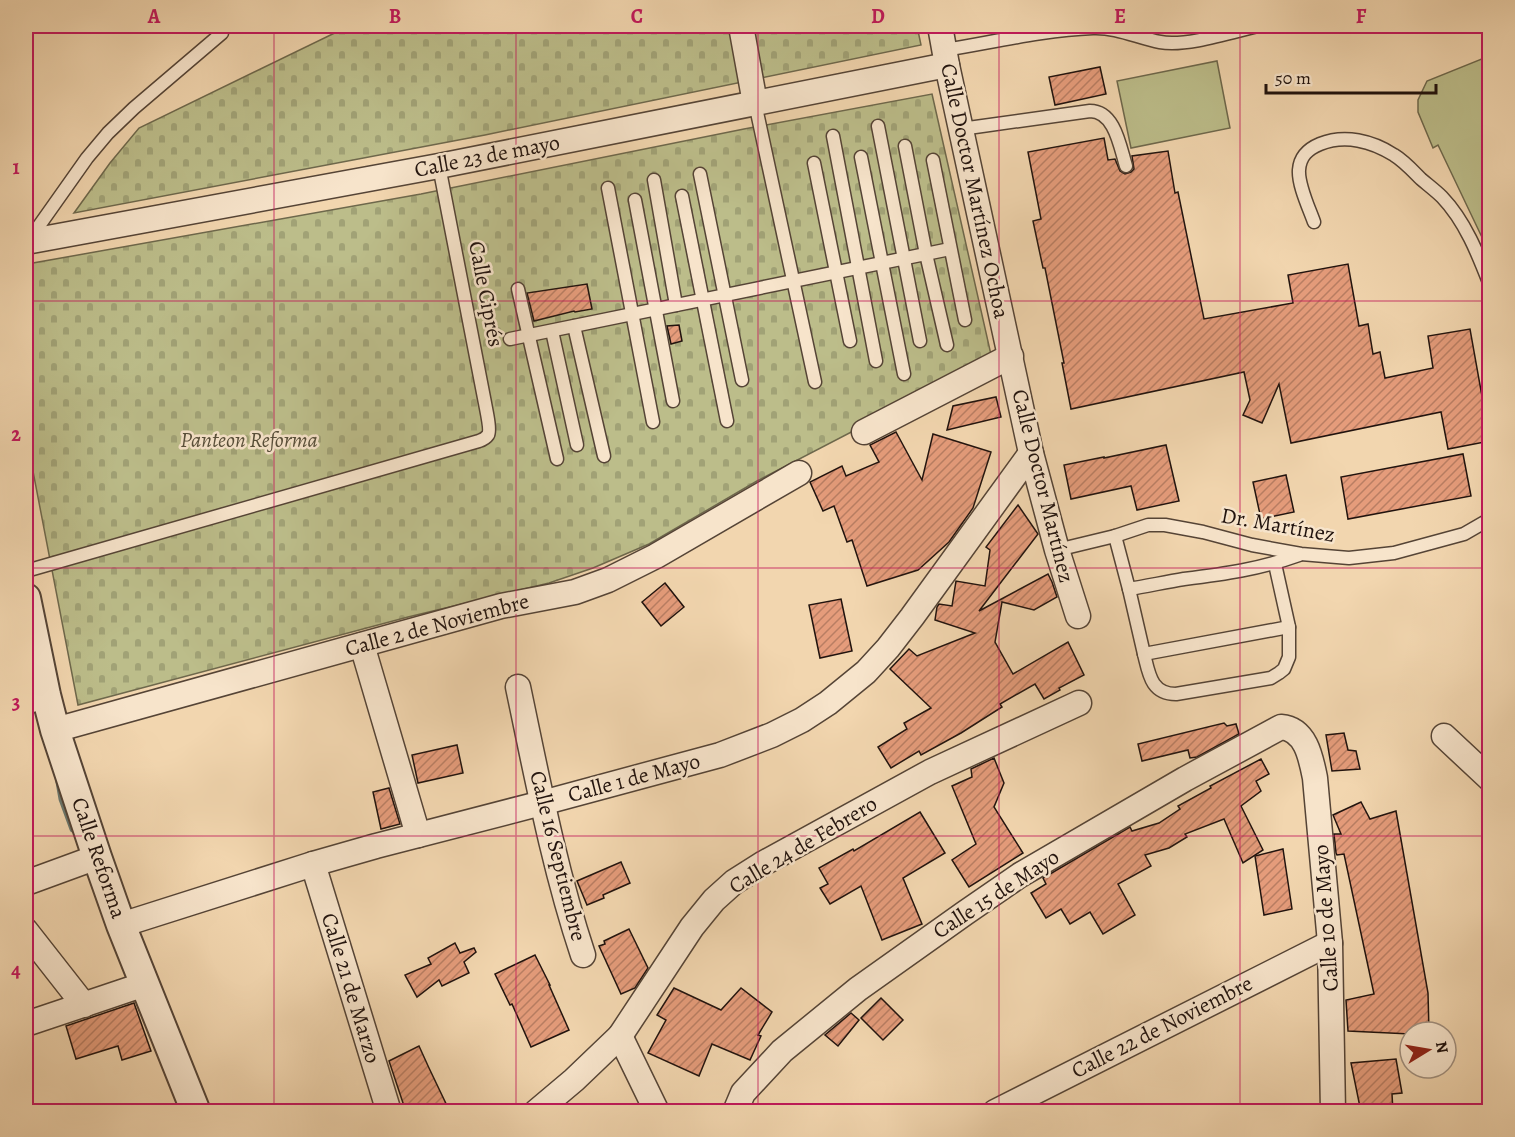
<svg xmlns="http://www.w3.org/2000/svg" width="1515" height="1137" viewBox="0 0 1515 1137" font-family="Alegreya,serif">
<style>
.cemetery{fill:url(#cemetery-stones);stroke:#6e684c;stroke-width:1.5}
.green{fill:#bcbd8a;stroke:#6e684c;stroke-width:1.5}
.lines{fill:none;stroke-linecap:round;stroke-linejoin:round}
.stream{stroke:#6a776e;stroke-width:7}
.building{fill:url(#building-hatch);stroke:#21130e;stroke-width:1.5}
.service-casing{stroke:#554436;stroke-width:15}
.minor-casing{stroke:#554436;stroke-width:27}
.tertiary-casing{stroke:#554436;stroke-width:32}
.service{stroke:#f7e4cb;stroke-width:12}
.minor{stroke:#f7e4cb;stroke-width:24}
.tertiary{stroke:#f7e4cb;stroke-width:28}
.grid{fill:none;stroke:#c2185b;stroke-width:1.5;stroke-opacity:0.55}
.labels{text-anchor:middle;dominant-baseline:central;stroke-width:5;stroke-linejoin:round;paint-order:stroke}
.street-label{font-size:22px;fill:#21130e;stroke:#f7e4cb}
.park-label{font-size:22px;font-style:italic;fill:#574e39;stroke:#f7e4cb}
.neatline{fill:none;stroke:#c2185b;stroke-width:2}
.grid-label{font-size:20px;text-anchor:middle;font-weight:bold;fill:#c2185b}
</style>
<defs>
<pattern id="cemetery-stones" width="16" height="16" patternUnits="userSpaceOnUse" patternTransform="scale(1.5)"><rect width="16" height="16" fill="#bcbd8a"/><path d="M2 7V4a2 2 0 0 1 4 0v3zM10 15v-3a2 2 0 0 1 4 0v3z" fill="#a1a276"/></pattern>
<pattern id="building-hatch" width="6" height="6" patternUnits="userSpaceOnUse" patternTransform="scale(1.5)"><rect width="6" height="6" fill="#e59c7b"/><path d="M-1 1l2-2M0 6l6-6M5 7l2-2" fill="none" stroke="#b97e63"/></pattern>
</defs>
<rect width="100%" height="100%" fill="#f2d6af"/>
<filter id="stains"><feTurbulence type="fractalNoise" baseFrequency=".00333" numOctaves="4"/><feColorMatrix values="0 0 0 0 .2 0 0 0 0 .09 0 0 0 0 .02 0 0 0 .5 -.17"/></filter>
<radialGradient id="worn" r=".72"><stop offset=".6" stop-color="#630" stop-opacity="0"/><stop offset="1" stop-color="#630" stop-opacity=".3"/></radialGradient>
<g class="cemetery">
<path d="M349 26H917L921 45 485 135 74 213 110 163 139 128Z"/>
<path d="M932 94 992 359 757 481 649 544 593 568 549 583 408 617 78 705 26 435V273L33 263 421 194 744 129Z"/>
</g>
<g class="green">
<path d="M1489 56V252L1438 145 1433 148 1418 112V100L1427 81Z"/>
<path d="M1217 61 1230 128 1131 148 1117 81Z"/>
</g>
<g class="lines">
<path class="stream" d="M59 782 62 799 73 829"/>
</g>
<g class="building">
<path d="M1100 67 1106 94 1055 105 1049 77Z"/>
<path d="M1104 138 1108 160 1115 159 1120 171 1125 174 1131 172 1134 169 1132 156 1168 151 1175 193 1178 192 1204 319 1293 303 1288 275 1348 264 1359 326 1368 324 1373 354 1380 352 1385 378 1433 368 1428 336 1470 329 1490 441 1448 449 1441 412 1291 443 1279 384 1262 423 1243 415 1250 400 1244 372 1071 409 1062 363H1064L1045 268H1043L1033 221 1041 219 1028 152Z"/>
<path d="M587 284 592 309 575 312 574 311 534 321 527 293Z"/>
<path d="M679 325 682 341 671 344 667 326Z"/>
<path d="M996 397 1001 417 947 430 953 406Z"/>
<path d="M896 432 922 480 933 434 991 452 973 508 949 542 918 570 867 586 852 540 847 542 834 506 823 511 810 482 842 466 846 476 879 462 870 445Z"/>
<path d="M1166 445 1179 501 1137 510 1131 486 1071 499 1064 465 1104 457V458Z"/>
<path d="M1463 454 1471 496 1348 519 1341 477Z"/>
<path d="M1286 475 1294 512 1261 519 1253 482Z"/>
<path d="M1018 505 1038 534 979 611 1048 574 1052 582 1057 597 1034 610 1002 602 995 642 1013 674 1068 642 1084 675 1059 688 1060 690 1044 699 1035 684 1000 704 1002 707 961 733 921 755 919 751 891 768 878 747 907 729 904 723 931 708 890 669 909 649 917 656 975 633 935 620 937 607 939 604 952 606 956 581 985 586 990 550 986 547Z"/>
<path d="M665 583 684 607 661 626 642 602Z"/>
<path d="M841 599 852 651 820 658 809 605Z"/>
<path d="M1224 723 1227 726 1236 724 1239 734 1197 757 1190 758 1188 750 1142 761 1138 744Z"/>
<path d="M1344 733 1348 750 1356 751 1360 769 1332 771 1326 735Z"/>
<path d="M457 745 463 773 418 783 412 755Z"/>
<path d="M994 758 1004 783 994 807 1023 853 969 887 952 860 976 844 952 786 972 777 971 769Z"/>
<path d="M1261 759 1269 774 1256 781 1261 791 1241 806 1263 850 1243 863 1224 819 1185 834 1187 837 1169 848 1145 855 1151 866 1118 884 1135 915 1103 934 1090 912 1070 924 1061 909 1046 918 1031 893 1046 884 1043 878 1130 827 1132 831 1159 823 1180 809 1178 806 1211 788 1210 786Z"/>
<path d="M389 788 400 824 381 829 373 792Z"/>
<path d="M1361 802 1370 819 1396 811 1428 993 1429 1032H1410V1034L1348 1031 1346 1000 1374 994 1344 854 1337 855 1336 853 1334 834H1341L1333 815Z"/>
<path d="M920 812 945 853 903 878 922 924 882 940 861 886 830 904 820 888 828 884 819 868 853 849 854 851Z"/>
<path d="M1283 849 1292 909 1264 915 1255 856Z"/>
<path d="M621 862 630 883 603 895 604 898 587 905 577 881Z"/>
<path d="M629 929 648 968 635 988 621 994 599 946 605 944 604 941Z"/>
<path d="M455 943 460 953 474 948 476 952 464 962 469 973 442 986 439 980 417 997 405 975 431 964 428 958Z"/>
<path d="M535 955 550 985H549L569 1030 531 1047 512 1004 510 1005 495 974Z"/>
<path d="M674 988 721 1010 741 988 772 1012 758 1035 761 1036 750 1060 712 1044 699 1076 648 1053 666 1020 657 1015Z"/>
<path d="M881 998 903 1020 883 1040 861 1018Z"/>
<path d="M134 1003 151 1051 122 1060 118 1046 76 1059 66 1026Z"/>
<path d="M851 1013 859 1020 838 1046 825 1035Z"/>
<path d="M419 1046 429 1068 450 1112H406L389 1061Z"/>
<path d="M1396 1059 1402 1093 1392 1094 1393 1112H1361L1351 1063Z"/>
</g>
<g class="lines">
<defs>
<g id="service">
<path d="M945 50C994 42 1044 30 1093 28 1117 27 1138 38 1160 42 1186 47 1232 32 1258 26"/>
<path d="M755 103 815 382"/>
<path d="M878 126 920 341"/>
<path d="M961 129 1090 111C1115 111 1120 147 1126 166"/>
<path d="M833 136 876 361"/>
<path d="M905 146 926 254 947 345"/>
<path d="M861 157 904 374"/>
<path d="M933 160 965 320"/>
<path d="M814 163 850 341"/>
<path d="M700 174 742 380"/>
<path d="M654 180 676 305"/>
<path d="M608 188 653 422"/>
<path d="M682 196 727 421"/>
<path d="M635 200 673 401"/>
<path d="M1314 222C1309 208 1298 185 1299 170 1300 156 1308 149 1320 144 1345 134 1372 141 1394 155 1404 161 1413 171 1421 179 1428 185 1436 191 1442 197 1465 221 1478 254 1490 285"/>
<path d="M29 240 87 158 108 133 134 108 222 33"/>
<path d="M518 289 557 459"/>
<path d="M574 326 604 456"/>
<path d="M552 331 577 445"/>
<path d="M510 339 950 249"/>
<path d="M1115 536 1129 589C1147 586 1166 582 1184 579 1225 574 1260 569 1299 555"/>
<path d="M1057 550 1115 536 1148 525H1165L1203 532 1252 545 1301 554 1349 558 1394 553 1464 534 1490 519"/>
<path d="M26 571 479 441C482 440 486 438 488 435 491 430 486 409 485 403L439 166"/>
<path d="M1129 589 1144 654 1289 627 1275 564"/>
<path d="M1144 654C1149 674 1151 694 1176 694L1271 678 1279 673 1284 669 1289 657V627"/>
</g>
<g id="minor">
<path d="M741 26 755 103"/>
<path d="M940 26 947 65 1031 453 1057 550 1078 616"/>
<path d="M26 242 439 166 947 65"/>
<path d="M864 432 1011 356"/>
<path d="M362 645 418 835"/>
<path d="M518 687C537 777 554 868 583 955"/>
<path d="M26 702 46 695"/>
<path d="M55 730 501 606 575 592 608 580 656 556 799 473"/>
<path d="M1444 736 1490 779"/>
<path d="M313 864 389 1112"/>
<path d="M26 883 97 857"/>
<path d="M121 925 313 864 376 846 542 803 720 755 772 735 802 720 828 703 866 672 888 648 912 617 1031 453"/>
<path d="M26 931 84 1005"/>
<path d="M26 1024 145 984"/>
<path d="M620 1036 657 1112"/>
<path d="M536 1112 574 1080 620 1036 692 927 714 900 734 882 764 863 930 772 1079 703"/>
<path d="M735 1112 743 1093 782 1051 858 989 965 913 1020 875 1185 779 1281 727C1306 729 1311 758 1315 778L1330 943 1333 1112"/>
<path d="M995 1112 1330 943"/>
</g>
<path id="tertiary" d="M26 598 46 695 55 730 97 857 121 925 196 1112"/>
</defs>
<use href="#service" class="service-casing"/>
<use href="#minor" class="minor-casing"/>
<use href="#tertiary" class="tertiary-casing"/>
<use href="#service" class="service"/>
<use href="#minor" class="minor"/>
<use href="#tertiary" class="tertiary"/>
</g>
<path class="grid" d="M274 26V1112M516 26V1112M758 26V1112M999 26V1112M1240 26V1112M26 301H1490M26 568H1490M26 836H1490"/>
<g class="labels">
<g class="street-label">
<text transform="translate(487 156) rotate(-11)">Calle 23 de mayo</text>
<text transform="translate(975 191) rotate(78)">Calle Doctor Martínez Ochoa</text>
<text transform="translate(486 294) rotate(79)">Calle Ciprés</text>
<text transform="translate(1043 486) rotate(76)">Calle Doctor Martínez</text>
<text transform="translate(1278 525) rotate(10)">Dr. Martínez</text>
<text transform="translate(437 625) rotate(-15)">Calle 2 de Noviembre</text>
<text transform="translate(634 778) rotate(-15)">Calle 1 de Mayo</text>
<text transform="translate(803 845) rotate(-31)">Calle 24 de Febrero</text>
<text transform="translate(558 856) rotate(76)">Calle 16 Septiembre</text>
<text transform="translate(99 858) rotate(71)">Calle Reforma</text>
<text transform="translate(996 894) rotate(-33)">Calle 15 de Mayo</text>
<text transform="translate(1326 918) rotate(-94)">Calle 10 de Mayo</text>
<text transform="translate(351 988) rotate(73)">Calle 21 de Marzo</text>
<text transform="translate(1162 1027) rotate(-27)">Calle 22 de Noviembre</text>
</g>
<g class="park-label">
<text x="249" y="440">Panteon Reforma</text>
</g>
</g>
<rect width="1515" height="1137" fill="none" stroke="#f2d6af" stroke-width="66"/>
<g transform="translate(1428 1050) rotate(79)"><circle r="28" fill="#f7e4cb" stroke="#a1907f" stroke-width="1.5"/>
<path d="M0-4.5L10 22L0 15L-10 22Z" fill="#8f2418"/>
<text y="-9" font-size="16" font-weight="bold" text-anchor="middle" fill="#21130e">N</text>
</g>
<path d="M1266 84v9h170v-9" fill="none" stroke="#21130e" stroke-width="3"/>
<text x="1275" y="84" font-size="18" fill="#21130e" stroke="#f7e4cb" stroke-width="4.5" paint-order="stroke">50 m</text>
<rect x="33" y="33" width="1449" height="1071" class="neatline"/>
<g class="grid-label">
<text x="154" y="23">A</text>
<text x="395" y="23">B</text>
<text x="637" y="23">C</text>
<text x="878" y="23">D</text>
<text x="1120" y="23">E</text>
<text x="1361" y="23">F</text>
<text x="16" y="174">1</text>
<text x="16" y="441">2</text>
<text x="16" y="709">3</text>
<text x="16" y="977">4</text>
</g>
<rect width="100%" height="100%" filter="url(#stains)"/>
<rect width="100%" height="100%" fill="url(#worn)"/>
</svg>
